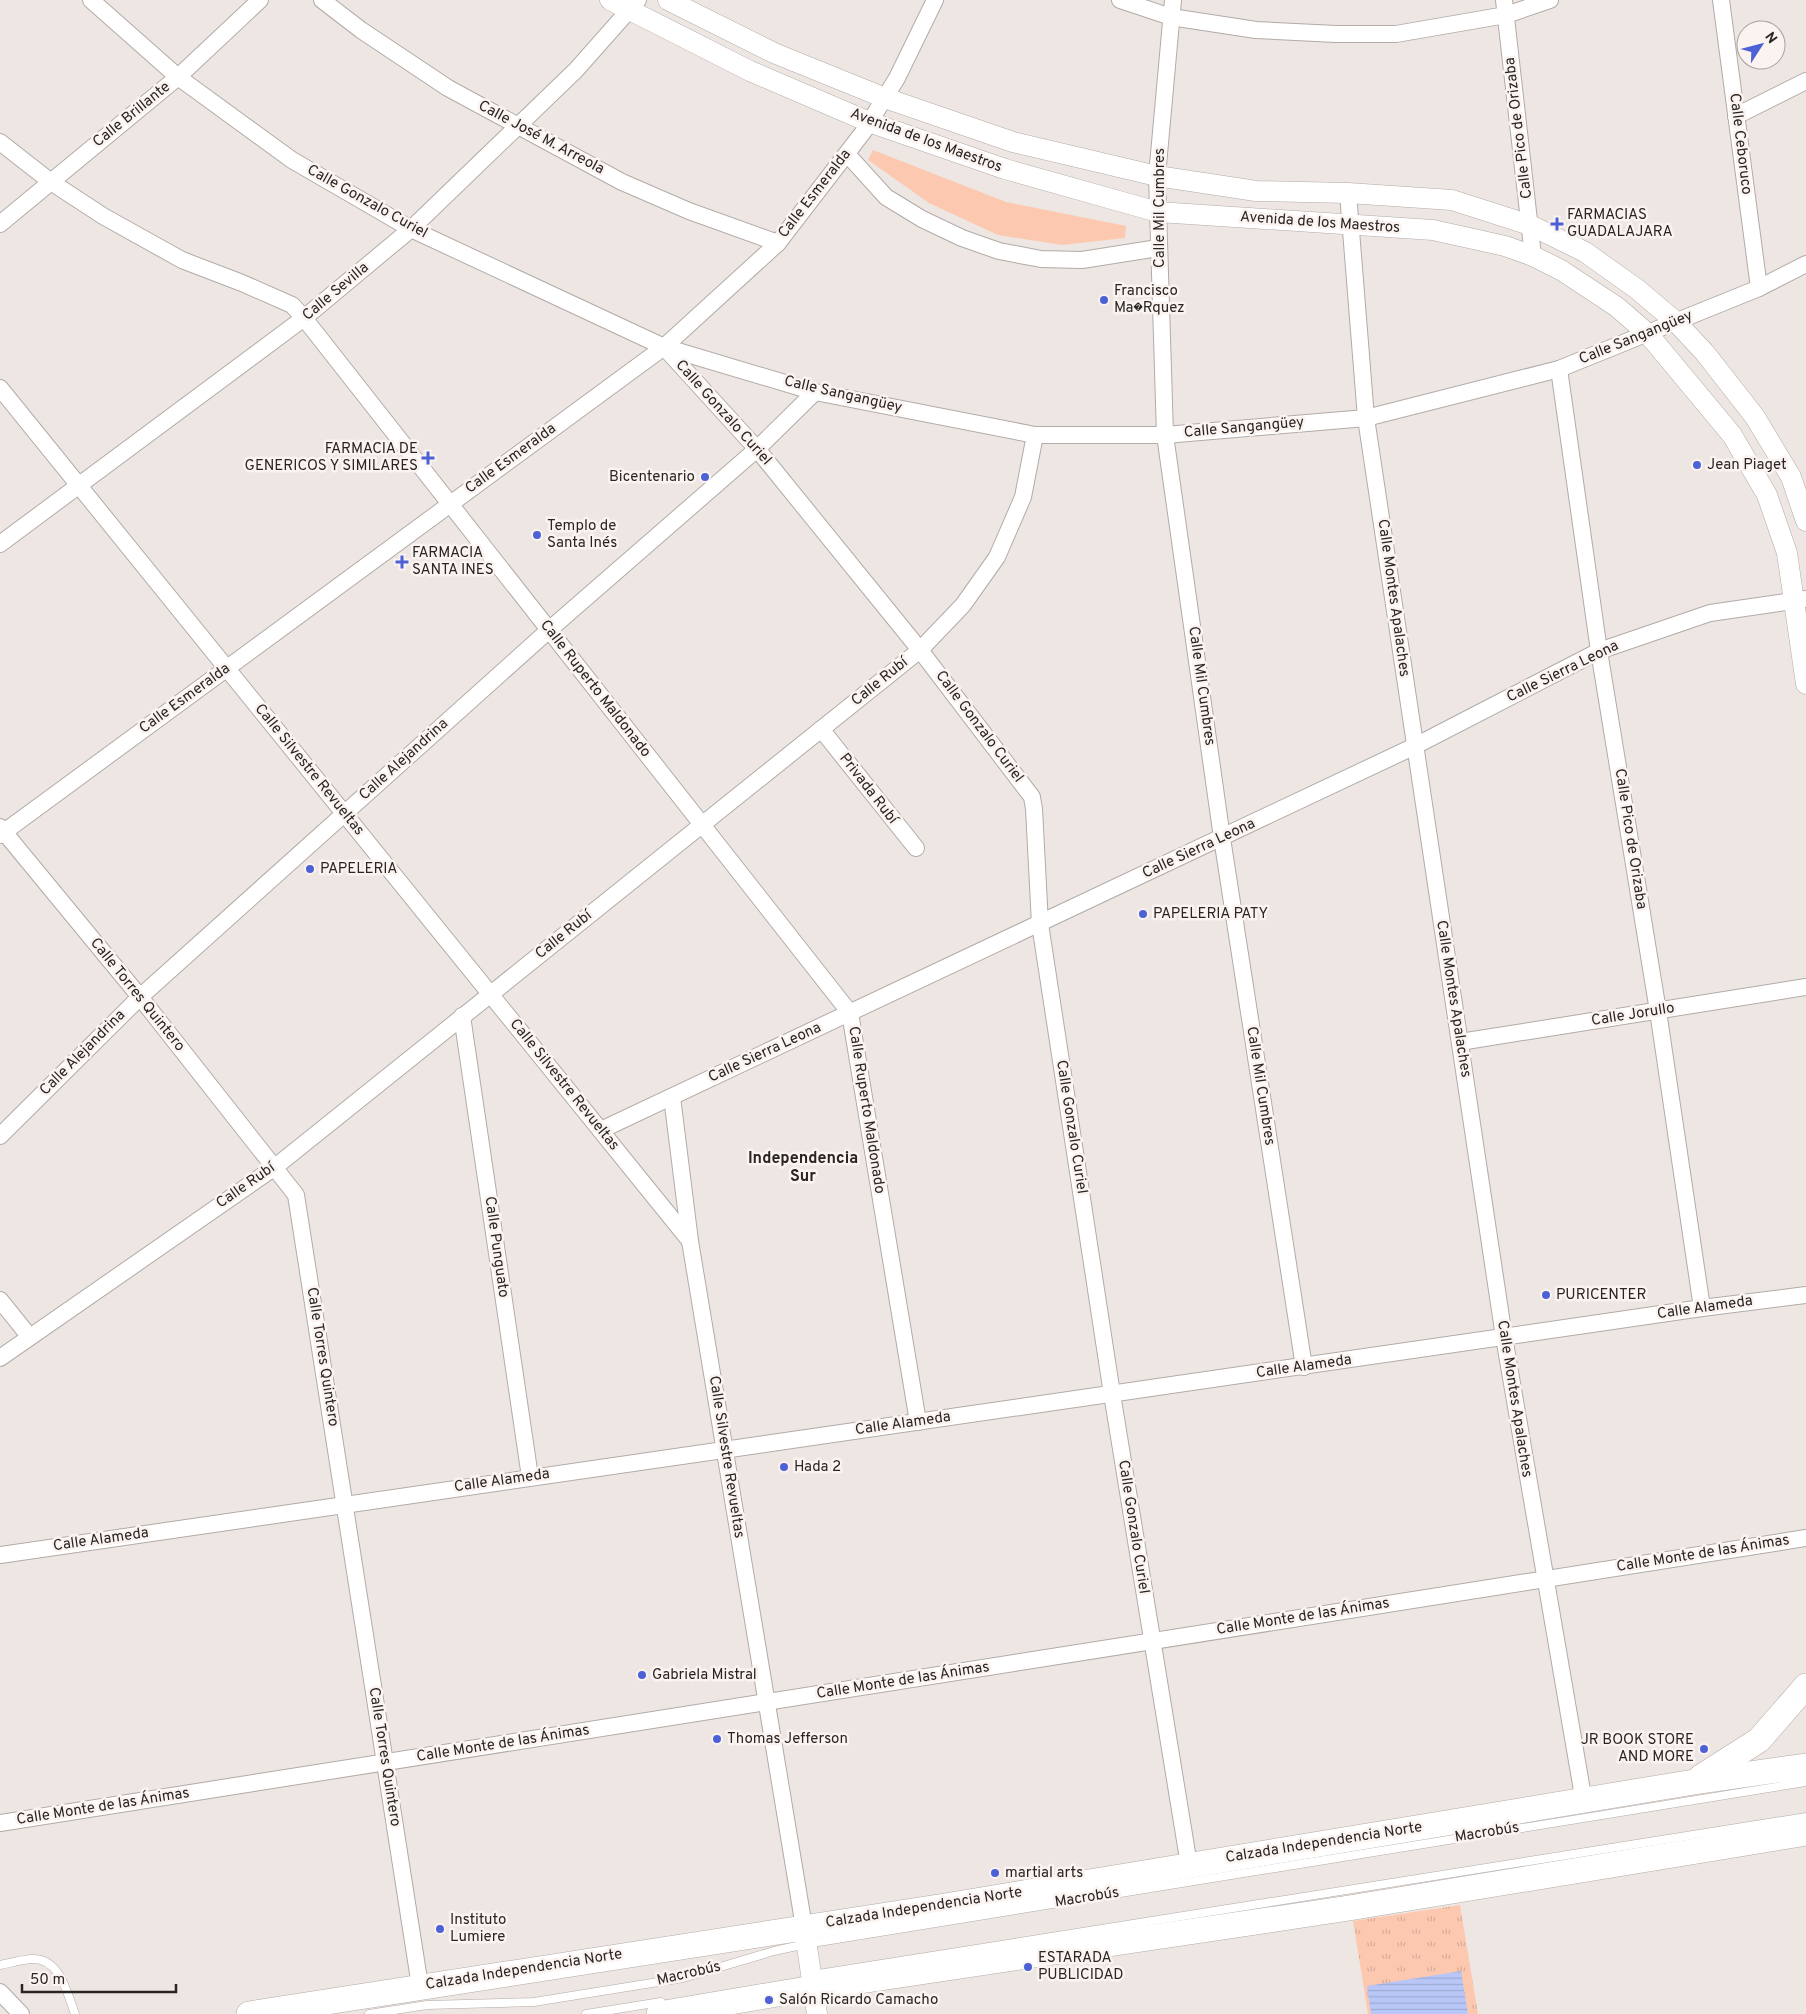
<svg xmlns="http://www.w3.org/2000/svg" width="1806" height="2014" viewBox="0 0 1806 2014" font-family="Overpass,sans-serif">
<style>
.green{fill:#fcc9b0}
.park{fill:url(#park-tufts)}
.water{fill:url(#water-rules)}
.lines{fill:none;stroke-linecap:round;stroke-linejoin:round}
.service-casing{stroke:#b2aba7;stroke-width:9}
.minor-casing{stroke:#b2aba7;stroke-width:18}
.tertiary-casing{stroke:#b2aba7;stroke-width:21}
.primary-casing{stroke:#b2aba7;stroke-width:26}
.service{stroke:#fff;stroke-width:8}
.minor{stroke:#fff;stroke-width:16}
.tertiary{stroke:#fff;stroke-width:20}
.primary{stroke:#fff;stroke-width:25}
.poi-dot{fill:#4c61d6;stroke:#fbf3f0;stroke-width:2}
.labels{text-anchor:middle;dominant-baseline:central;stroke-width:5;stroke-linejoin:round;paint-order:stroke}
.street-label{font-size:15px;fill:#282524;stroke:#fbf3f0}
.poi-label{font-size:15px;fill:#282524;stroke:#fbf3f0;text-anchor:start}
.neighbourhood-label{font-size:16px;font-weight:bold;fill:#282524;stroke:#fbf3f0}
</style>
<defs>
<pattern id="park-tufts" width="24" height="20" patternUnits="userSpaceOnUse" patternTransform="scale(1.25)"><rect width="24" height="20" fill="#fcc9b0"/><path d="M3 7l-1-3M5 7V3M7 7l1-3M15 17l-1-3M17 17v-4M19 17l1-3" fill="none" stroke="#d8ac97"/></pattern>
<pattern id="water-rules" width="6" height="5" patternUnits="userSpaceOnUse" patternTransform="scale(1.25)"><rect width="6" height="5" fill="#b8c7f7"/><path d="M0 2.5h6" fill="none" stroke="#9eabd4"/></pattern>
</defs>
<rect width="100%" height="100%" fill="#eee6e2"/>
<path class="green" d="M873 150 1006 202 1126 226 1125 238 1062 245 998 235 929 203 868 160Z"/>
<path class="park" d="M1460 1905 1478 2014H1368L1353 1921Z"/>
<path class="water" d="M1461 1971 1468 2014H1371L1367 1986Z"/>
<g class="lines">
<defs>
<g id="service">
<path d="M0 1965C10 1963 21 1960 31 1959 60 1957 67 1993 75 2014"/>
<path d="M812 1975 1806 1817"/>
<path d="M369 2014 427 2005 534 2002 683 1978 774 1951 806 1944 1806 1782"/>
<path d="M586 2014 661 2002"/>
</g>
<g id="minor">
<path d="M91 0 178 77 292 160 411 229 664 347 757 449 920 650 1032 797 1034 809 1040 924 1112 1394 1189 1865"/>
<path d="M322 0 361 30 448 88 622 182 689 211 778 243"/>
<path d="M1120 0 1171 17 1256 30 1336 34H1396L1506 15 1550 0"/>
<path d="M1173 0 1157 176 1165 435 1222 838 1304 1367"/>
<path d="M1504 0 1533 256"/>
<path d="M1721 0 1759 288"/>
<path d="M1736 116 1806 81"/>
<path d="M0 142 51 182 103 216 182 260 242 283 292 305 304 318 850 1013 918 1422"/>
<path d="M847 154 886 197 922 219 962 238 999 251 1041 259 1082 260 1158 248"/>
<path d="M1348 193 1366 418 1504 1337 1584 1802"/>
<path d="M0 224 178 77 260 0"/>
<path d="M664 347 815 392 1035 435H1165L1366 418 1559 369 1759 288 1806 264"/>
<path d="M1559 369 1599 651 1658 1011 1702 1308"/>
<path d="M0 388 690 1241"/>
<path d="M0 544 304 318 411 229 576 70 638 0"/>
<path d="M821 729 916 848"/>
<path d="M0 827 140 997 296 1195 420 1986"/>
<path d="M0 835 664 347 778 243 864 131 897 78 935 0"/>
<path d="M462 1016 530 1477"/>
<path d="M1460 1042 1806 987"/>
<path d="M672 1097 690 1241 804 1927"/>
<path d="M601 1130 1415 746 1599 651 1710 613 1806 599"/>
<path d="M0 1136 140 997 549 630 757 449 815 392"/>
<path d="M0 1300 29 1336"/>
<path d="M0 1358 275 1167 920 650 963 605 997 557 1023 497 1035 435"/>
<path d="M0 1555 1702 1308 1806 1295"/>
<path d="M0 1823 1806 1538"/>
<path d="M0 1992 21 2014"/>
</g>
<g id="tertiary">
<path d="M610 0 750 71 869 122 1005 169 1158 212 1433 230 1505 246 1533 256 1561 270 1617 307 1648 334 1732 435 1767 495 1787 553 1806 684"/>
<path d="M668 0 774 53 885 98 1013 142 1157 176 1256 191 1348 193 1452 200 1530 225 1585 252 1637 289 1676 322 1705 353 1755 417 1791 477 1806 521"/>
<path d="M804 1927 817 2014"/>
</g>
<g id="primary">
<path d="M1701 1777 1759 1740 1806 1686"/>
<path d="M249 2014 945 1906 1694 1782 1806 1766"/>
<path d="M659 2014 813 1988 1349 1908 1806 1833"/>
</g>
</defs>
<use href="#service" class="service-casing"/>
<use href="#minor" class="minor-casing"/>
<use href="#tertiary" class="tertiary-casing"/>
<use href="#primary" class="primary-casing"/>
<use href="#service" class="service"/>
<use href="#minor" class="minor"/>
<use href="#tertiary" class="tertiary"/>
<use href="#primary" class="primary"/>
</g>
<g class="poi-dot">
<path d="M1554.5 216.5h5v5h5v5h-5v5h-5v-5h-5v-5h5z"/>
<circle cx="1104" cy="300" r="5"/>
<path d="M425.5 450.5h5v5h5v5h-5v5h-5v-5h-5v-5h5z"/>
<circle cx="1697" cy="465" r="5"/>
<circle cx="705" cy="477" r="5"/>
<circle cx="537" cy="535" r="5"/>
<path d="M399.5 554.5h5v5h5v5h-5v5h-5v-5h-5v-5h5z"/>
<circle cx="310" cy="869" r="5"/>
<circle cx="1143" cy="914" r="5"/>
<circle cx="1546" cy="1295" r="5"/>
<circle cx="784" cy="1467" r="5"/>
<circle cx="642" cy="1675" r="5"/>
<circle cx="717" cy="1739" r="5"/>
<circle cx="1704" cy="1749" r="5"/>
<circle cx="995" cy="1873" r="5"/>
<circle cx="440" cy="1929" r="5"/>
<circle cx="1028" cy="1967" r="5"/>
<circle cx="769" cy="2000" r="5"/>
</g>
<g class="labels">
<g class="street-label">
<text transform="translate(132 115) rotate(-39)">Calle Brillante</text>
<text transform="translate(1519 128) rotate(-97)">Calle Pico de Orizaba</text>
<text transform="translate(541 138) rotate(28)">Calle José M. Arreola</text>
<text transform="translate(926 141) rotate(20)">Avenida de los Maestros</text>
<text transform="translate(1740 144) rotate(83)">Calle Ceboruco</text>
<text transform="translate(815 194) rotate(-52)">Calle Esmeralda</text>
<text transform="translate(367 202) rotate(29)">Calle Gonzalo Curiel</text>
<text transform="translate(1160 208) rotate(-90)">Calle Mil Cumbres</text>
<text transform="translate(1320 223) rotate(4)">Avenida de los Maestros</text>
<text transform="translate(336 292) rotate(-40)">Calle Sevilla</text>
<text transform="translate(1636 338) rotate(-22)">Calle Sangangüey</text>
<text transform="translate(843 395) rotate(13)">Calle Sangangüey</text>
<text transform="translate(723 413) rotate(48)">Calle Gonzalo Curiel</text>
<text transform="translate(1244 428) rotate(-5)">Calle Sangangüey</text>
<text transform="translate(511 459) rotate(-36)">Calle Esmeralda</text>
<text transform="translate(1393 598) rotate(82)">Calle Montes Apalaches</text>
<text transform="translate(1563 672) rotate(-26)">Calle Sierra Leona</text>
<text transform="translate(880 682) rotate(-39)">Calle Rubí</text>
<text transform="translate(1201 686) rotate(82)">Calle Mil Cumbres</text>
<text transform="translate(595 689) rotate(52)">Calle Ruperto Maldonado</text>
<text transform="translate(185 699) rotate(-36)">Calle Esmeralda</text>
<text transform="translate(979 727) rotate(53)">Calle Gonzalo Curiel</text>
<text transform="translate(404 760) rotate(-42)">Calle Alejandrina</text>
<text transform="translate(309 770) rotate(51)">Calle Silvestre Revueltas</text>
<text transform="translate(868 789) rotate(52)">Privada Rubí</text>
<text transform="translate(1630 839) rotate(81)">Calle Pico de Orizaba</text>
<text transform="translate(1199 849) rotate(-25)">Calle Sierra Leona</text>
<text transform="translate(564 935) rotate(-39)">Calle Rubí</text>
<text transform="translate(137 995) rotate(51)">Calle Torres Quintero</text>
<text transform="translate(1453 999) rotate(81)">Calle Montes Apalaches</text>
<text transform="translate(1633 1015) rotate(-9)">Calle Jorullo</text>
<text transform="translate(83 1053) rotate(-45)">Calle Alejandrina</text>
<text transform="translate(765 1053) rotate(-25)">Calle Sierra Leona</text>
<text transform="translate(564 1085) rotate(51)">Calle Silvestre Revueltas</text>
<text transform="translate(1260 1086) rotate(81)">Calle Mil Cumbres</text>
<text transform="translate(866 1110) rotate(81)">Calle Ruperto Maldonado</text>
<text transform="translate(1071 1127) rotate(81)">Calle Gonzalo Curiel</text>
<text transform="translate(246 1186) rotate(-35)">Calle Rubí</text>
<text transform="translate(496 1247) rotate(82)">Calle Punguato</text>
<text transform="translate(1705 1308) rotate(-8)">Calle Alameda</text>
<text transform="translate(322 1357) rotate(81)">Calle Torres Quintero</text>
<text transform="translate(1304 1367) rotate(-8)">Calle Alameda</text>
<text transform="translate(1514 1399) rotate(81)">Calle Montes Apalaches</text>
<text transform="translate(903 1424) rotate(-8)">Calle Alameda</text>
<text transform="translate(726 1457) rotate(81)">Calle Silvestre Revueltas</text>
<text transform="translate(502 1481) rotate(-8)">Calle Alameda</text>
<text transform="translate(1133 1527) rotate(81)">Calle Gonzalo Curiel</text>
<text transform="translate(101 1540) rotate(-8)">Calle Alameda</text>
<text transform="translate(1703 1554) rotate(-9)">Calle Monte de las Ánimas</text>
<text transform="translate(1303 1617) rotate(-9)">Calle Monte de las Ánimas</text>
<text transform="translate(903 1681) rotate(-9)">Calle Monte de las Ánimas</text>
<text transform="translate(503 1744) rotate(-9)">Calle Monte de las Ánimas</text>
<text transform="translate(384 1757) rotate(81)">Calle Torres Quintero</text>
<text transform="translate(103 1807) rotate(-9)">Calle Monte de las Ánimas</text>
<text transform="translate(1487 1833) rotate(-9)">Macrobús</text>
<text transform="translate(1324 1843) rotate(-9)">Calzada Independencia Norte</text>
<text transform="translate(1087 1898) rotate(-9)">Macrobús</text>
<text transform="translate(924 1908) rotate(-9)">Calzada Independencia Norte</text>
<text transform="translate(524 1970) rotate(-9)">Calzada Independencia Norte</text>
<text transform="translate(689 1974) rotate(-13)">Macrobús</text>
</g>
<g class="poi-label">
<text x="1567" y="215">FARMACIAS<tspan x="1567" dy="17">GUADALAJARA</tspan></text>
<text x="1114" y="291">Francisco<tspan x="1114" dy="17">Ma�Rquez</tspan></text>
<text x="418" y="449" text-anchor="end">FARMACIA DE<tspan x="418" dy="17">GENERICOS Y SIMILARES</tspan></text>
<text x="1707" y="465">Jean Piaget</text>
<text x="695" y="477" text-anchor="end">Bicentenario</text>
<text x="547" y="526">Templo de<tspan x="547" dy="17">Santa Inés</tspan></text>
<text x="412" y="553">FARMACIA<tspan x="412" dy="17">SANTA INES</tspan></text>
<text x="320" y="869">PAPELERIA</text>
<text x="1153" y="914">PAPELERIA PATY</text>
<text x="1556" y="1295">PURICENTER</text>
<text x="794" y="1467">Hada 2</text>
<text x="652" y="1675">Gabriela Mistral</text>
<text x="727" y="1739">Thomas Jefferson</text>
<text x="1694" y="1740" text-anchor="end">JR BOOK STORE<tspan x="1694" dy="17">AND MORE</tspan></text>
<text x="1005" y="1873">martial arts</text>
<text x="450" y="1920">Instituto<tspan x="450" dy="17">Lumiere</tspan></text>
<text x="1038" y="1958">ESTARADA<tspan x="1038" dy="17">PUBLICIDAD</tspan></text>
<text x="779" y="2000">Salón Ricardo Camacho</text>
</g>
<g class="neighbourhood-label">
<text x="803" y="1159">Independencia<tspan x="803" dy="18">Sur</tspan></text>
</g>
</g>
<g transform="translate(1761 45) rotate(54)"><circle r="24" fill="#fbf3f0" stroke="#a7a19e"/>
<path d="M0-4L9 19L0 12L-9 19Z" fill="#4c61d6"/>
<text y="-8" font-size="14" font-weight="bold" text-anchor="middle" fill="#282524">N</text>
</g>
<path d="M22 1984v8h154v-8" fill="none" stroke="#282524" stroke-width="2.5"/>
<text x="30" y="1984" font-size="15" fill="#282524" stroke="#fbf3f0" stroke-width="4" paint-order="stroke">50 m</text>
</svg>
